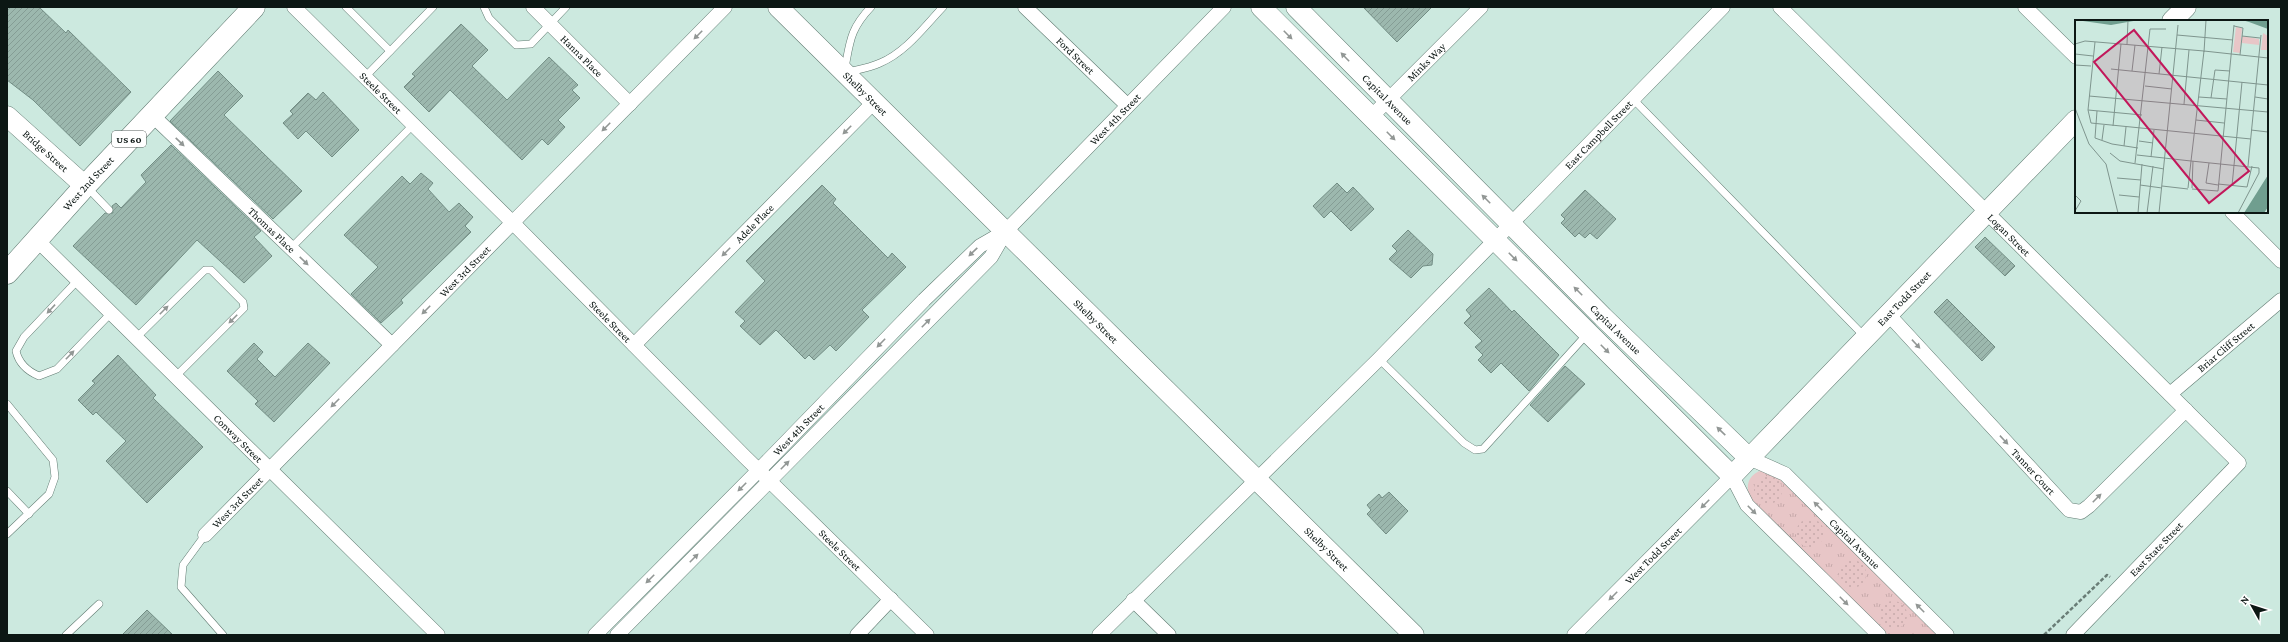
<svg xmlns="http://www.w3.org/2000/svg" width="2288" height="642" viewBox="0 0 2288 642" font-family="'Crimson Pro',serif">
<style>
.grass{fill:url(#grass-tufts)}
.park{fill:url(#park-dots)}
.building{fill:url(#building-hatch);stroke:#728d84}
.lines{fill:none;stroke-linecap:round;stroke-linejoin:round}
.lane-casing{stroke:#617b72;stroke-width:8}
.street-casing{stroke:#617b72;stroke-width:15}
.secondary-casing{stroke:#617b72;stroke-width:21}
.primary-casing{stroke:#617b72;stroke-width:23}
.path{stroke:#697d76;stroke-width:2.5;stroke-dasharray:4 2;stroke-linecap:butt}
.lane{stroke:#fff;stroke-width:7}
.street{stroke:#fff;stroke-width:14}
.secondary{stroke:#fff;stroke-width:20}
.primary{stroke:#fff;stroke-width:22}
.oneway{fill:#929795}
.labels{text-anchor:middle;dominant-baseline:central;stroke-width:4;stroke-linejoin:round;paint-order:stroke}
.shield{fill:#fff;stroke:#555d5a;stroke-width:1}
.shield-label{font-size:10px;font-weight:bold;fill:#0c1714}
.street-label{font-size:11px;fill:#0c1714;stroke:#fff}
.inset-road{fill:none;stroke:#7f958e;stroke-width:1}
.view{fill:#c2185b;fill-opacity:0.15;stroke:#c2185b;stroke-width:2}
.inset-edge{fill:none;stroke:#0c1714;stroke-width:2}
</style>
<defs>
<pattern id="grass-tufts" width="24" height="20" patternUnits="userSpaceOnUse"><rect width="24" height="20" fill="#e8c6c7"/><path d="M3 7l-1-3M5 7V3M7 7l1-3M15 17l-1-3M17 17v-4M19 17l1-3" fill="none" stroke="#c6a9aa"/></pattern>
<pattern id="park-dots" width="8" height="8" patternUnits="userSpaceOnUse"><rect width="8" height="8" fill="#e8c6c7"/><path d="M2 2h.1M6 6h.1" fill="none" stroke="#c6a9aa" stroke-width="1.8" stroke-linecap="round"/></pattern>
<pattern id="building-hatch" width="6" height="6" patternUnits="userSpaceOnUse"><rect width="6" height="6" fill="#9cb8ae"/><path d="M-1 1l2-2M0 6l6-6M5 7l2-2" fill="none" stroke="#859d95"/></pattern>
</defs>
<rect width="100%" height="100%" fill="#cce9df"/>
<path class="grass" d="M1766 469 1772 471 1941 635H1888L1751 501C1744 485 1748 473 1766 469Z"/>
<g class="park">
<circle cx="1768" cy="490" r="14"/>
<circle cx="1810" cy="533" r="14"/>
<circle cx="1852" cy="574" r="14"/>
<circle cx="1893" cy="615" r="14"/>
</g>
<g class="building">
<path d="M7 7H39L66 33 68 30 131 92 80 146 33 100 7 80Z"/>
<path d="M1363 7H1432L1397 42Z"/>
<path d="M461 24 488 50 472 66 507 100 549 57 578 85 572 90 580 98 558 120 565 127 548 145 542 139 522 160 450 90 429 112 404 87 415 76 412 74Z"/>
<path d="M218 71 243 96 224 115 302 191 273 219 170 121Z"/>
<path d="M323 92 359 130 332 157 306 131 298 139 283 123 293 114 290 111 308 93 316 100Z"/>
<path d="M171 145 261 231 254 237 272 256 244 283 197 240 136 305 73 246 105 213H113L112 206 116 203 121 208 146 182 141 175Z"/>
<path d="M421 173 433 183 428 189 449 212 459 203 473 217 465 226 471 232 401 300 403 303 381 323 351 294 378 267 344 235 402 176 410 184Z"/>
<path d="M1337 183 1347 193 1353 187 1374 209 1351 231 1331 211 1324 218 1313 206Z"/>
<path d="M822 185 836 199 833 203 888 258 892 253 906 267 862 310 869 317 836 351 830 345 814 360 809 355 805 359 776 330 760 345 740 326 745 321 735 312 765 281 746 261Z"/>
<path d="M1585 190 1616 219 1597 239 1590 233 1585 238 1579 233 1575 237 1561 223 1565 219 1561 215Z"/>
<path d="M1408 230 1433 254 1432 265 1423 266 1411 278 1389 259 1397 251 1392 246Z"/>
<path d="M1985 237 2015 266 2005 276 1975 247Z"/>
<path d="M1489 288 1512 312 1514 310 1559 355 1529 391 1501 363 1491 373 1478 360 1483 355 1475 347 1482 341 1464 323 1471 316 1466 310Z"/>
<path d="M1947 299 1995 347 1982 361 1934 312Z"/>
<path d="M254 343 263 352 257 359 275 377 308 343 330 363 274 422 255 404 258 401 227 371Z"/>
<path d="M118 355 156 395 153 398 203 447 147 503 106 461 126 441 96 412 93 415 78 400 95 383 92 381Z"/>
<path d="M1565 366 1585 384 1548 422 1530 405Z"/>
<path d="M1389 492 1408 511 1386 534 1367 514 1371 510 1367 505 1379 494 1382 498Z"/>
<path d="M147 610 173 635H122Z"/>
</g>
<g class="lines">
<defs>
<g id="lane">
<path d="M346 7 390 51"/>
<path d="M484 7 489 18 516 45 531 44 566 7"/>
<path d="M871 7C849 30 850 43 844 73 856 70 869 68 880 63 906 52 924 27 943 7"/>
<path d="M365 77 433 7"/>
<path d="M1633 99 1865 337"/>
<path d="M87 187 109 210"/>
<path d="M291 248 413 125"/>
<path d="M78 280 24 337 16 351C19 364 27 371 39 376L57 369 111 313"/>
<path d="M136 338 205 270H211L243 302 244 308 176 376"/>
<path d="M1379 359 1464 443 1475 450 1483 449 1588 333"/>
<path d="M7 404 53 460 55 477 49 494 7 534"/>
<path d="M7 491 29 514"/>
<path d="M205 535 183 565 181 587 223 635"/>
<path d="M66 635 99 604"/>
</g>
<g id="street">
<path id="s1" d="M294 7 513 223 745 457 927 635"/>
<path id="s2" d="M533 7 630 104"/>
<path id="s3" d="M1025 7 1127 105"/>
<path id="s4" d="M1780 7 2239 463 2073 635"/>
<path d="M2025 7 2076 57"/>
<path id="s5" d="M152 115 392 345"/>
<path id="s6" d="M1371 117 1481 7"/>
<path d="M2232 212 2281 261"/>
<path id="s7" d="M38 241 438 635"/>
<path id="s8" d="M1889 315 2069 510 2081 512 2089 506 2186 410"/>
<path id="s9" d="M634 345 874 102"/>
<path id="s10" d="M2170 394 2281 300"/>
<path id="s11" d="M1749 458 1785 474 1947 635"/>
<path id="s12" d="M205 535 725 7"/>
<path d="M1133 600 1169 635"/>
<path id="s13" d="M595 635 759 470 924 300 980 246 1006 231"/>
<path id="s14" d="M617 635 991 257 1006 231 1224 7"/>
<path d="M857 635 891 599"/>
<path id="s15" d="M1099 635 1379 359 1723 7"/>
<path id="s16" d="M1574 635 1732 476 1747 505 1879 635"/>
</g>
<g id="secondary">
<path id="s17" d="M778 7 1414 635"/>
<path id="s18" d="M1261 7 1732 476 2076 120"/>
<path id="s19" d="M1296 7 1603 317 1749 458"/>
<path d="M2172 21 2186 7"/>
<path id="s20" d="M7 116 85 186"/>
</g>
<g id="primary">
<path id="s21" d="M7 273 85 186 254 7"/>
</g>
</defs>
<use href="#lane" class="lane-casing"/>
<use href="#street" class="street-casing"/>
<use href="#secondary" class="secondary-casing"/>
<use href="#primary" class="primary-casing"/>
<path class="path" d="M2044 635 2107 575 2110 577"/>
<use href="#lane" class="lane"/>
<use href="#street" class="street"/>
<use href="#secondary" class="secondary"/>
<use href="#primary" class="primary"/>
</g>
<defs><path id="oneway-solid" d="M-6-.8H1V-3.2L6.5 0L1 3.2V.8H-6Z"/></defs>
<g class="oneway">
<use href="#oneway-solid" transform="translate(698 35) rotate(135)"/>
<use href="#oneway-solid" transform="translate(1288 35) rotate(45)"/>
<use href="#oneway-solid" transform="translate(1345 57) rotate(-134)"/>
<use href="#oneway-solid" transform="translate(606 127) rotate(135)"/>
<use href="#oneway-solid" transform="translate(847 130) rotate(135)"/>
<use href="#oneway-solid" transform="translate(1391 136) rotate(45)"/>
<use href="#oneway-solid" transform="translate(180 142) rotate(44)"/>
<use href="#oneway-solid" transform="translate(1486 199) rotate(-135)"/>
<use href="#oneway-solid" transform="translate(726 252) rotate(135)"/>
<use href="#oneway-solid" transform="translate(973 252) rotate(136)"/>
<use href="#oneway-solid" transform="translate(1513 257) rotate(45)"/>
<use href="#oneway-solid" transform="translate(304 261) rotate(44)"/>
<use href="#oneway-solid" transform="translate(1578 291) rotate(-135)"/>
<use href="#oneway-solid" transform="translate(51 309) rotate(133)"/>
<use href="#oneway-solid" transform="translate(164 310) rotate(-45)"/>
<use href="#oneway-solid" transform="translate(426 310) rotate(135)"/>
<use href="#oneway-solid" transform="translate(233 319) rotate(135)"/>
<use href="#oneway-solid" transform="translate(926 323) rotate(-45)"/>
<use href="#oneway-solid" transform="translate(881 343) rotate(134)"/>
<use href="#oneway-solid" transform="translate(1916 344) rotate(47)"/>
<use href="#oneway-solid" transform="translate(1605 349) rotate(45)"/>
<use href="#oneway-solid" transform="translate(70 355) rotate(-46)"/>
<use href="#oneway-solid" transform="translate(335 403) rotate(135)"/>
<use href="#oneway-solid" transform="translate(1721 431) rotate(-136)"/>
<use href="#oneway-solid" transform="translate(2004 440) rotate(47)"/>
<use href="#oneway-solid" transform="translate(785 465) rotate(-45)"/>
<use href="#oneway-solid" transform="translate(742 487) rotate(135)"/>
<use href="#oneway-solid" transform="translate(2097 498) rotate(-45)"/>
<use href="#oneway-solid" transform="translate(1705 504) rotate(135)"/>
<use href="#oneway-solid" transform="translate(1818 506) rotate(-135)"/>
<use href="#oneway-solid" transform="translate(1752 510) rotate(45)"/>
<use href="#oneway-solid" transform="translate(694 558) rotate(-45)"/>
<use href="#oneway-solid" transform="translate(650 579) rotate(135)"/>
<use href="#oneway-solid" transform="translate(1613 596) rotate(135)"/>
<use href="#oneway-solid" transform="translate(1844 601) rotate(45)"/>
<use href="#oneway-solid" transform="translate(1920 608) rotate(-135)"/>
</g>
<g class="labels">
<rect class="shield" x="112" y="131" width="34" height="16" rx="3"/>
<g class="shield-label">
<text x="129" y="139">US 60</text>
</g>
<g class="street-label">
<text stroke="none"><textPath href="#s2" startOffset="69">Hanna Place</textPath></text>
<text stroke="none"><textPath href="#s3" startOffset="70">Ford Street</textPath></text>
<text stroke="none"><textPath href="#s6" startOffset="78">Minks Way</textPath></text>
<text stroke="none"><textPath href="#s1" startOffset="122">Steele Street</textPath></text>
<text stroke="none"><textPath href="#s17" startOffset="123">Shelby Street</textPath></text>
<text stroke="none"><textPath href="#s19" startOffset="130">Capital Avenue</textPath></text>
<text stroke="none"><textPath href="#s14" startOffset="718">West 4th Street</textPath></text>
<text stroke="none"><textPath href="#s15" startOffset="707">East Campbell Street</textPath></text>
<text stroke="none"><textPath href="#s20" startOffset="52">Bridge Street</textPath></text>
<text stroke="none"><textPath href="#s21" startOffset="121">West 2nd Street</textPath></text>
<text stroke="none"><textPath href="#s9" startOffset="171">Adele Place</textPath></text>
<text stroke="none"><textPath href="#s5" startOffset="166">Thomas Place</textPath></text>
<text stroke="none"><textPath href="#s4" startOffset="323">Logan Street</textPath></text>
<text stroke="none"><textPath href="#s12" startOffset="370">West 3rd Street</textPath></text>
<text stroke="none"><textPath href="#s18" startOffset="912">East Todd Street</textPath></text>
<text stroke="none"><textPath href="#s1" startOffset="446">Steele Street</textPath></text>
<text stroke="none"><textPath href="#s17" startOffset="447">Shelby Street</textPath></text>
<text stroke="none"><textPath href="#s19" startOffset="454">Capital Avenue</textPath></text>
<text stroke="none"><textPath href="#s10" startOffset="73">Briar Cliff Street</textPath></text>
<text stroke="none"><textPath href="#s13" startOffset="289">West 4th Street</textPath></text>
<text stroke="none"><textPath href="#s7" startOffset="281">Conway Street</textPath></text>
<text stroke="none"><textPath href="#s8" startOffset="213">Tanner Court</textPath></text>
<text stroke="none"><textPath href="#s12" startOffset="46">West 3rd Street</textPath></text>
<text stroke="none"><textPath href="#s11" startOffset="138">Capital Avenue</textPath></text>
<text stroke="none"><textPath href="#s17" startOffset="771">Shelby Street</textPath></text>
<text transform="translate(2156 549) rotate(-46)">East State Street</text>
<text stroke="none"><textPath href="#s1" startOffset="770">Steele Street</textPath></text>
<text stroke="none"><textPath href="#s16" startOffset="112">West Todd Street</textPath></text>
</g>
</g>
<g transform="translate(2075 20)">
<rect width="193" height="193" fill="#cce9df"/>
<path d="M161 7 167 8 165 33 158 32ZM188 13 193 16V30H186ZM167 16 184 19V25L167 23Z" fill="#e8c6c7"/>
<path d="M1 0H64L36 5ZM167 0H193V9L174 2ZM193 155V187L189 193H169Z" fill="#709e8f"/>
<path class="inset-road" d="M159 6 168 8 165 35M102 15 158 20M167 16 185 18M20 22 13 90 16 103 176 119M0 24 10 21 129 31M52 24 53 0M129 31 193 38M129 31 116 141 184 148V153L163 193M129 32 131 0M0 34 18 36M0 45 16 46M36 49 193 65M57 51 60 25M84 54 87 27M70 66 97 69M14 76 193 92M124 77 152 79M180 77 193 79M136 78 140 50 155 51M109 84 114 30M0 88 14 124 31 144 43 193M13 90 67 95M22 91 20 118 37 124 63 128M121 100 149 103M38 106 46 24M176 110 193 112M27 120 29 105M64 121 78 123M49 126 51 107M35 133 45 141 89 149M62 135 116 141 113 168M76 137 79 110M60 143 75 9H91M134 143 131 163 143 165M173 146 186 15M42 158 66 160M143 164 172 167 177 146M65 165 87 168M87 166 113 169M157 166 167 62M117 168 118 141M117 169 143 171 159 5M0 175 6 181 0 191M44 175 64 177M63 193 67 144M72 193 78 146M84 193 103 5"/>
<path class="view" d="M59 10 174 151 134 183 19 42Z"/>
<rect width="193" height="193" class="inset-edge"/>
</g>
<rect width="2288" height="642" fill="none" stroke="#0c1714" stroke-width="16"/>
<g transform="translate(2252 606) rotate(309)" stroke="#ffffff" stroke-width="3" paint-order="stroke">
<path d="M0-3L7 15L0 10L-7 15Z" fill="#0c1714"/>
<text y="-6" font-size="11" font-weight="bold" text-anchor="middle" fill="#0c1714">N</text>
</g>
</svg>
